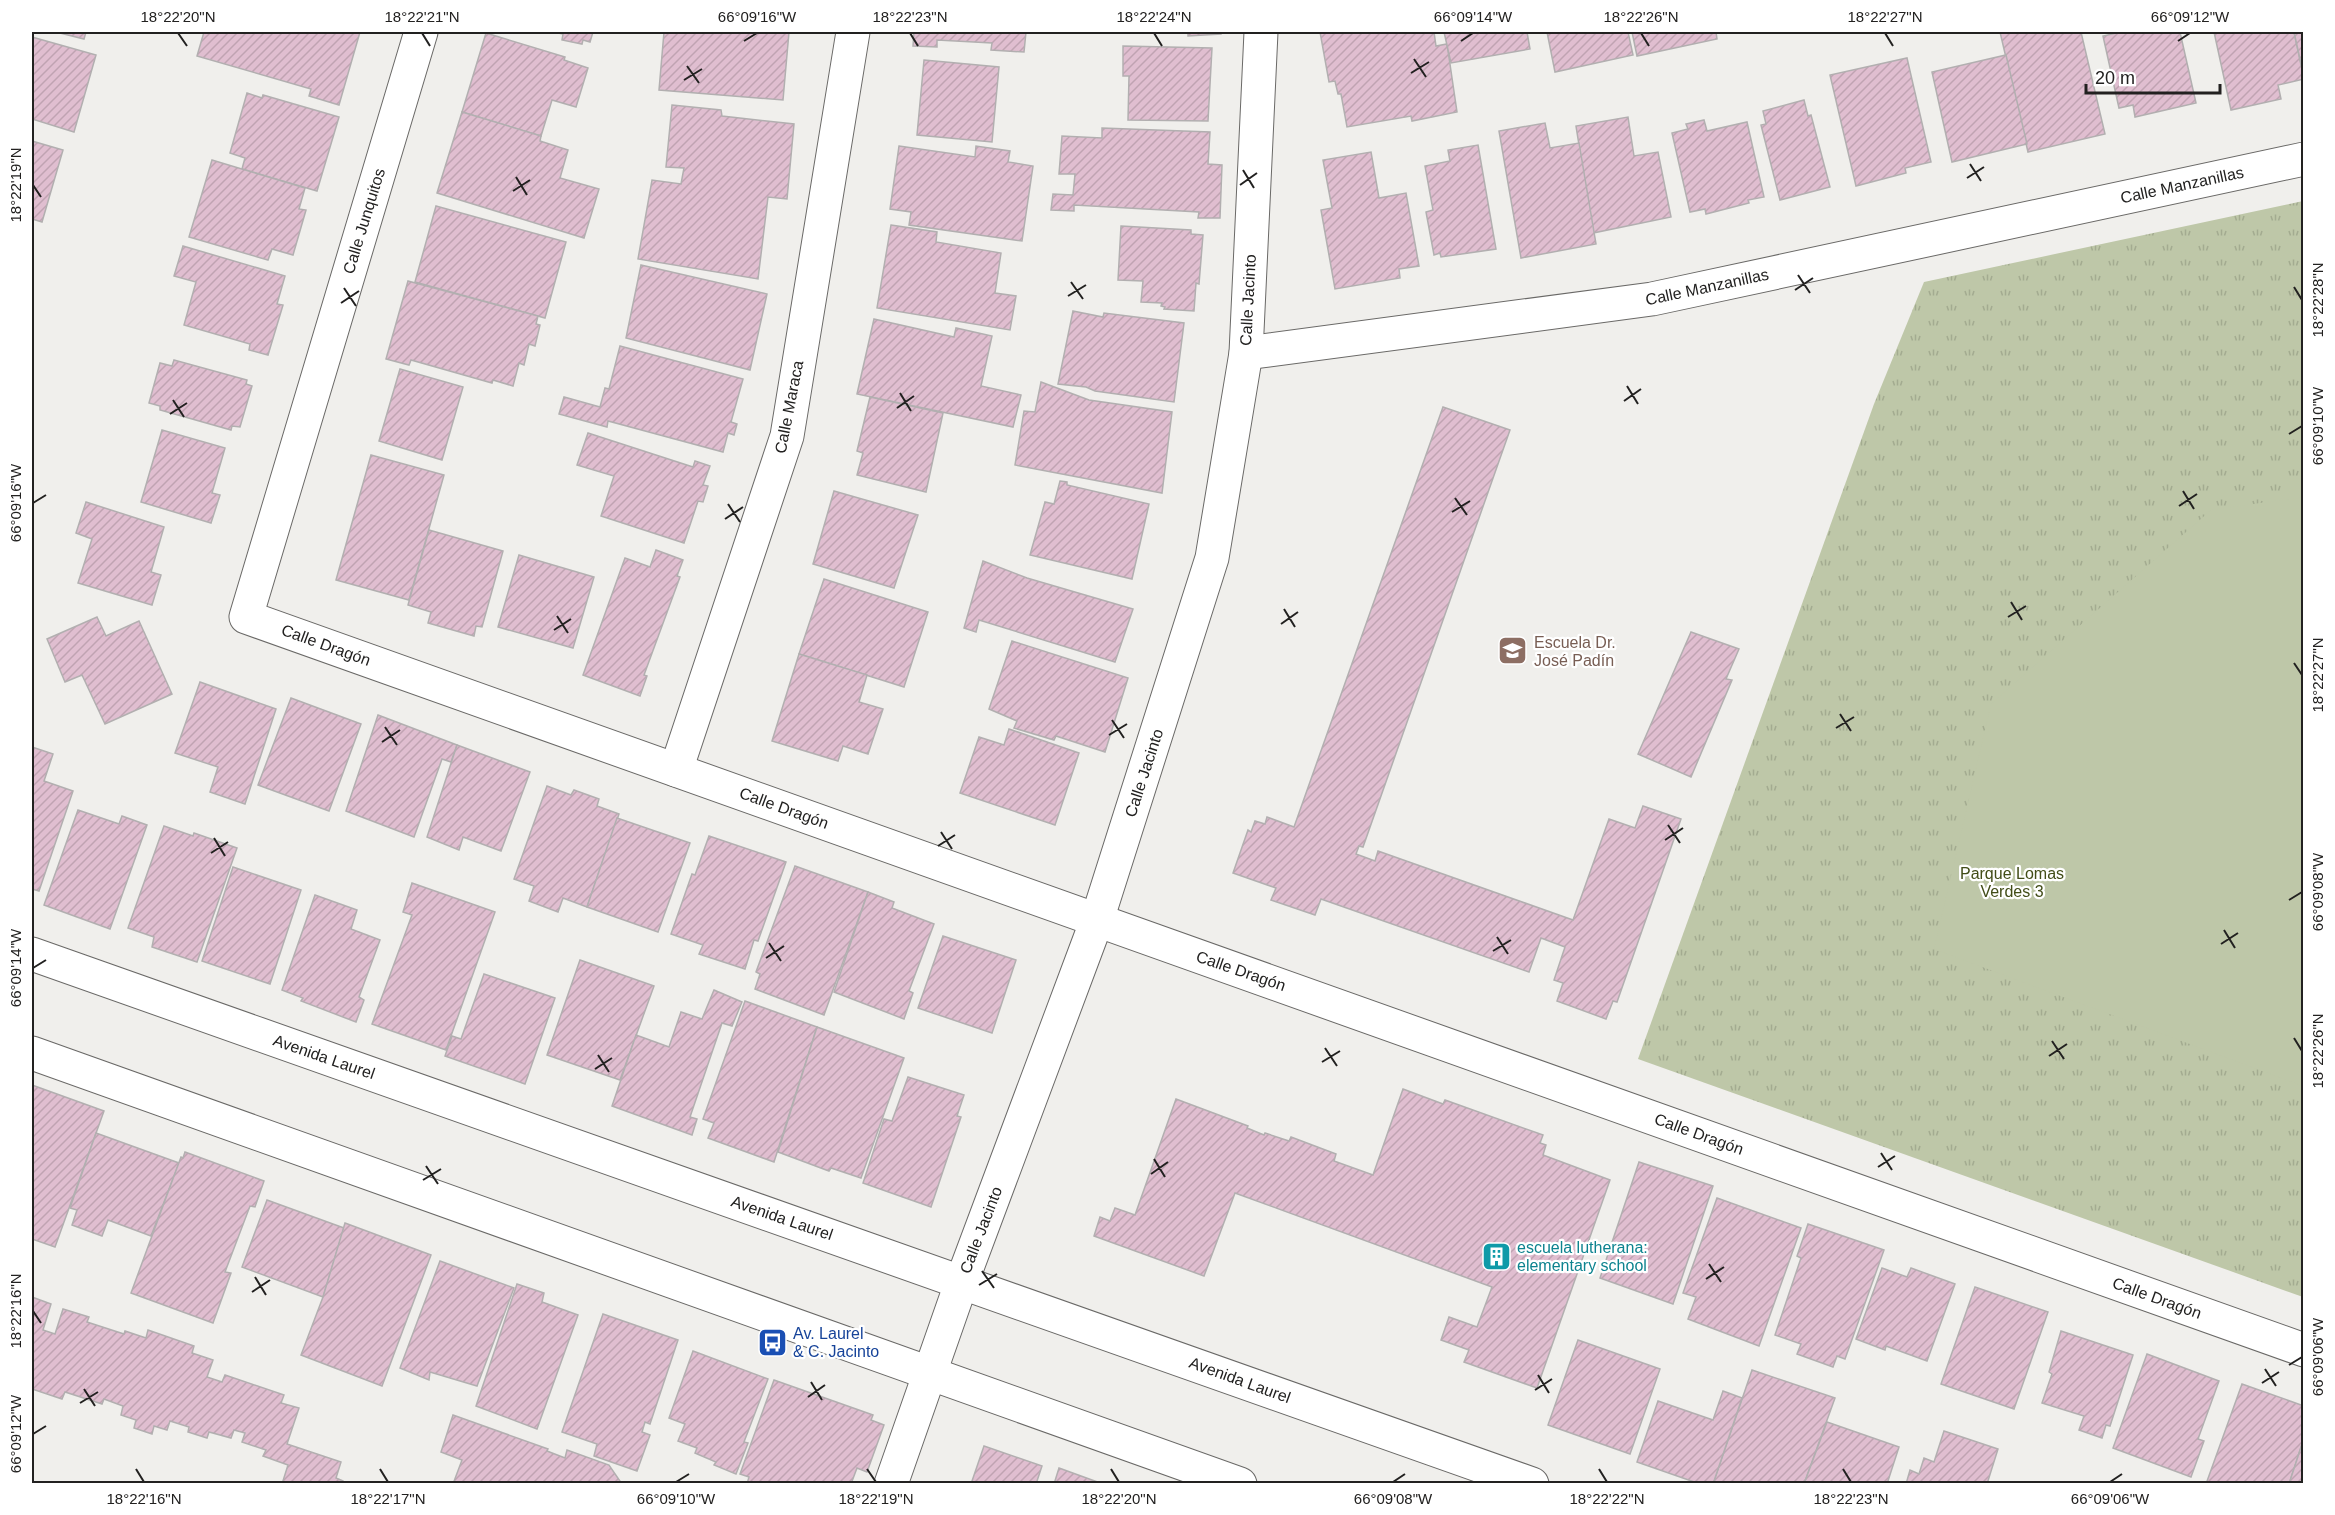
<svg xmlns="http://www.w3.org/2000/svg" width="2335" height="1515" viewBox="0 0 2335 1515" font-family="Arial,sans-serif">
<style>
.grass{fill:url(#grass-tufts)}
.pitch{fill:#bec7a8}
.building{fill:url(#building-hatch);stroke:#b2afb0;stroke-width:1.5}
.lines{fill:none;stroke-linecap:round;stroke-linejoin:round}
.street-casing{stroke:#6a6967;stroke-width:35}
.secondary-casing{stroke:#6a6967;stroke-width:35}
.street{stroke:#fff;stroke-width:33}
.secondary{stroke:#fff;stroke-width:33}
.ticks{fill:none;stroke:#222120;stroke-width:2}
.labels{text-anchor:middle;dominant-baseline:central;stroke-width:4.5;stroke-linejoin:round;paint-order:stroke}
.street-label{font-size:16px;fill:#222120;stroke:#fff}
.education-label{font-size:16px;fill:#785e54;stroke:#fff;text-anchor:start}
.park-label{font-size:16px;fill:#424d18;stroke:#fff}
.culture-label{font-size:16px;fill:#0d838f;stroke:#fff;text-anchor:start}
.transit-label{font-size:16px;fill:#164399;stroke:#fff;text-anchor:start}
.neatline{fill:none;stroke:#222120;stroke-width:2}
.ticks-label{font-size:15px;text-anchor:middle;fill:#222120}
</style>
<defs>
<pattern id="grass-tufts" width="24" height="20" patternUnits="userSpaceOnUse" patternTransform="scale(1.5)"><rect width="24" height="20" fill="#bec7a8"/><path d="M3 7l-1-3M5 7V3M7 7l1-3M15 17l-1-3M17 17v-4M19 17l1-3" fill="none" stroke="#a3ab90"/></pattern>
<pattern id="building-hatch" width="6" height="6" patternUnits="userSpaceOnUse" patternTransform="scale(1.5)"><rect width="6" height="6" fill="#e0bed0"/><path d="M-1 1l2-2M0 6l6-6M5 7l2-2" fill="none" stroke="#c0a3b2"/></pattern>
</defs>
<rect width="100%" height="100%" fill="#f0efec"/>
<path class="grass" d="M2303 201V1297L1638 1059 1874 404 1924 282Z"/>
<path class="pitch" d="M2303 497H2304L2303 1086 1934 949 1991 704 2211 510Z"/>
<g class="building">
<path d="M56 32H86L84 39Z"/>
<path d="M204 32H360L339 105 309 96 311 89 197 56Z"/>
<path d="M553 32H593L590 42 583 40 582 44 562 40 563 34Z"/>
<path d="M664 32H789L783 100 659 90Z"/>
<path d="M914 32H1026L1024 52 991 50 992 43 937 40V47L913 46Z"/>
<path d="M1188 32H1221V34L1188 36Z"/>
<path d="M1320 32H1434L1436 46 1447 44 1457 112 1412 121 1411 116 1347 127 1341 94H1338L1335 81 1329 82Z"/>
<path d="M1444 32H1527L1530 49 1451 63Z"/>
<path d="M1547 32H1628L1633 55 1555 72Z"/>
<path d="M1632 32H1716L1717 39 1637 56Z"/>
<path d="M2000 32H2081L2105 134 2028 152Z"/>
<path d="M2121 32H2180L2196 103 2135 117 2133 105 2119 108 2103 36Z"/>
<path d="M2214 32H2294L2304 79 2278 85 2281 99 2231 110Z"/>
<path d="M2294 32H2304V77Z"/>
<path d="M486 33 565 57 564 60 588 68 576 107 552 100 541 136 462 112Z"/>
<path d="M32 37 96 55 74 132 32 119Z"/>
<path d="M1123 46 1212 48 1208 121 1128 120 1129 76H1123Z"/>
<path d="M2006 55 2027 144 1952 162 1932 72Z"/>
<path d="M1907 58 1931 162 1905 168 1906 173 1856 186 1830 75Z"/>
<path d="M924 60 999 67 992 142 917 135Z"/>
<path d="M247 93 262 98 263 95 339 117 317 191 242 169 245 158 230 153Z"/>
<path d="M1804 100 1808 116 1811 115 1830 187 1780 200 1761 125 1766 124 1763 111Z"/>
<path d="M672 105 721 110 722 116 794 124 787 199 768 197 758 279 638 259 652 180 681 184 684 168 666 167Z"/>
<path d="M462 112 541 136 540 141 568 150 560 178 599 189 584 238 437 193Z"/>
<path d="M1628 117 1634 156 1658 152 1671 217 1593 233 1576 126Z"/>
<path d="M1704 120 1707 131 1747 122 1764 197 1748 200 1749 203 1706 214 1705 209 1690 212 1672 133 1688 129 1686 124Z"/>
<path d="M1545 123 1550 148 1579 143 1596 244 1521 258 1499 131Z"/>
<path d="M1102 128 1210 132 1208 164 1222 165 1220 218H1198L1199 212 1074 205V211L1051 210 1053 194 1073 195 1075 174H1059L1062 136 1102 138Z"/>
<path d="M32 141 63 150 42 222 32 219Z"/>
<path d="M1478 145 1496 249 1441 257 1440 253 1434 255 1426 212 1433 210 1425 166 1450 161 1448 150Z"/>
<path d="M899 146 975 157 976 146 1010 151 1008 162 1033 166 1022 241 909 225 911 212 890 209Z"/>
<path d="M1371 152 1379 198 1406 193 1419 266 1399 269 1400 278 1335 289 1321 210 1332 208 1323 160Z"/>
<path d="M212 160 305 188 299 209 306 210 293 255 272 249 268 260 189 237Z"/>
<path d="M436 206 566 242 545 318 415 282Z"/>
<path d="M891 225 937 232 936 242 1001 253 995 293 1016 296 1010 330 877 308Z"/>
<path d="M1121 226 1191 230V234L1203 235 1199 284 1196 283 1194 311 1164 309 1165 307 1161 306 1162 303 1141 302 1143 281 1118 280Z"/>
<path d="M183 246 285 276 277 304 283 305 268 355 249 350 250 344 184 325 196 282 174 276Z"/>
<path d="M641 265 767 294 750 370 626 338Z"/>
<path d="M408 281 538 316 536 324 540 325 535 346 529 344 524 365 519 363 513 386 493 380 492 383 411 360 409 365 386 359Z"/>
<path d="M1073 311 1103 317 1104 313 1184 323 1174 402 1095 391 1086 387 1058 384Z"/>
<path d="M874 319 954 337 956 328 992 336 981 386 1021 395 1013 427 857 394Z"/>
<path d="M620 346 743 379 731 422 737 424 734 435 728 433 723 452 608 421 607 427 559 414 564 397 600 407 605 388 609 389Z"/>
<path d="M174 360 247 380 246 384 252 386 240 427 232 426 231 430 160 410V406L149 403 160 363 172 366Z"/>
<path d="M400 369 463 387 442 460 379 441Z"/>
<path d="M1041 382 1089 400 1172 412 1162 493 1015 465 1024 411 1035 412Z"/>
<path d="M870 397 943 413 926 492 857 475 863 453 857 451Z"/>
<path d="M1443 407 1510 430 1363 847 1359 846 1356 854 1375 861 1378 851 1573 920 1609 819 1635 828 1643 806 1681 819 1617 1002 1613 1001 1606 1019 1557 1001 1563 983 1554 980 1565 947 1541 938 1529 972 1321 899 1315 915 1271 900 1276 888 1233 873 1248 830 1251 832 1255 821 1265 824 1267 817 1294 827Z"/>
<path d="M162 430 225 448 212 493 220 495 211 523 141 502Z"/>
<path d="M588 433 693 467 695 461 710 466 703 485 708 486 703 502 698 501 684 543 601 516 614 476 577 465Z"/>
<path d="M371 455 444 475 409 600 336 580Z"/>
<path d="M1060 481 1067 482V485L1149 504 1132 579 1030 555 1045 502 1054 504Z"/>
<path d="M834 491 918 515 894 588 813 564Z"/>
<path d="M86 502 164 527 151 572 161 575 152 605 78 583 92 539 76 533Z"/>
<path d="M429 530 503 551 482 627 476 626 474 636 428 623 431 612 408 605Z"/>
<path d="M656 550 683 560 677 576 680 577 644 675 647 676 640 696 583 675 625 558 650 567Z"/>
<path d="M519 555 594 577 573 648 498 627Z"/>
<path d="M983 561 1027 578 1133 609 1115 662 979 620 976 632 964 628Z"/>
<path d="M824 579 928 612 904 687 799 654Z"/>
<path d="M97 617 106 636 139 621 172 694 105 724 82 675 65 682 47 639Z"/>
<path d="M1691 632 1739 649 1726 679 1732 680 1691 777 1638 754Z"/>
<path d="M1012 641 1128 678 1105 752 1056 736 1054 740 1014 728 1017 721 989 709Z"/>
<path d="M799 654 867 675 859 702 883 709 868 754 843 746 838 761 772 741Z"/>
<path d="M200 682 276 709 245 804 210 792 218 767 175 753Z"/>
<path d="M291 698 361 724 329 811 258 785Z"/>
<path d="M378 715 457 745 451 762 442 759 414 837 346 811Z"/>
<path d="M1009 729 1079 753 1055 825 960 793 979 737 1004 745Z"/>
<path d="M457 745 530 772 501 851 463 837 459 850 427 837Z"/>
<path d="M32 747 53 754 44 781 73 791 39 891 32 889Z"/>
<path d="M547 786 571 795 574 790 599 799 597 806 619 814 587 907 563 898 558 912 529 901 534 886 514 879Z"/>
<path d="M78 810 119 824 122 816 147 825 110 929 44 905Z"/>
<path d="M617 818 690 843 658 932 587 907Z"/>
<path d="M164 826 193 836 194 833 237 848 197 962 152 947 154 937 128 928Z"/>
<path d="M709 836 786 862 758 941 754 940 745 969 699 954 703 945 671 934 692 874 695 875Z"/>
<path d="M795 866 868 892 824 1015 755 989 760 974 756 972Z"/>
<path d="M233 867 301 890 270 984 202 961Z"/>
<path d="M412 883 495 912 446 1050 372 1024 412 915 403 912Z"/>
<path d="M868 892 894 902 892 908 934 924 909 991 913 993 904 1019 834 992Z"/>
<path d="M315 895 357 910 351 929 380 940 359 997 364 1000 356 1022 301 1001 303 998 282 990Z"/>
<path d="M943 936 1016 960 992 1033 918 1008Z"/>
<path d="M580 960 654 986 620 1080 547 1055Z"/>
<path d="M484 974 555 998 525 1084 445 1056 452 1036 461 1039Z"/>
<path d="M714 990 742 1002 732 1026 722 1023 690 1117 697 1119 692 1135 612 1106 636 1035 669 1047 681 1012 702 1019Z"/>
<path d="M745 1001 817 1027 774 1162 708 1138 714 1123 703 1119Z"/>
<path d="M817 1027 904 1058 861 1178 831 1168 829 1171 778 1152Z"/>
<path d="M908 1077 964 1095 957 1116 961 1117 931 1207 863 1183 884 1119 892 1121Z"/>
<path d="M32 1085 104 1111 55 1247 32 1239Z"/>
<path d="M1403 1089 1443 1104 1445 1100 1543 1135 1540 1143 1546 1145 1543 1155 1610 1180 1537 1388 1464 1362 1469 1350 1441 1340 1449 1317 1477 1327 1492 1287 1235 1193 1204 1276 1094 1236 1100 1217 1110 1221 1115 1208 1135 1215 1176 1099 1248 1126 1247 1128 1264 1135 1265 1133 1289 1141 1291 1137 1336 1154 1334 1161 1373 1175Z"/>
<path d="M96 1133 179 1163 151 1236 108 1220 102 1236 72 1225 77 1210 70 1208Z"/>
<path d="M185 1152 264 1181 255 1207 250 1206 225 1272 231 1273 213 1323 131 1293 181 1157 183 1158Z"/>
<path d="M1639 1162 1713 1186 1673 1304 1600 1278Z"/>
<path d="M1717 1198 1801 1228 1759 1346 1688 1319 1696 1297 1683 1293Z"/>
<path d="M267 1200 344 1228 323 1297 242 1267Z"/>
<path d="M345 1223 431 1255 382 1386 301 1355 323 1297Z"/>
<path d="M1808 1224 1884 1250 1845 1359 1837 1356 1833 1367 1797 1354 1801 1344 1775 1335 1801 1258 1797 1256Z"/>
<path d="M440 1261 514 1288 477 1386 430 1372 429 1380 400 1368Z"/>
<path d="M1882 1268 1907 1277 1911 1268 1955 1284 1927 1361 1886 1346 1885 1350 1856 1339Z"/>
<path d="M517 1284 544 1293 542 1302 578 1315 537 1429 476 1406Z"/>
<path d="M1975 1287 2048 1312 2014 1409 1941 1384Z"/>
<path d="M32 1297 51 1304 43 1330 55 1334 63 1309 89 1317 87 1322 124 1334 125 1331 146 1338 148 1330 194 1346 192 1353 213 1360 207 1377 222 1382 225 1375 284 1395 281 1403 299 1408 287 1444 341 1462 336 1478 343 1481 342 1484H282L288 1465 263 1456 266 1450 242 1442 245 1433 234 1430 231 1438 209 1432 207 1438 188 1432 189 1427 170 1421 167 1430 154 1426 152 1434 134 1428 136 1420 121 1415 123 1406 104 1399 102 1404 99 1403 65 1392 62 1399 32 1389Z"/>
<path d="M603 1314 678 1340 650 1424 645 1422 642 1432 650 1435 637 1471 594 1456 597 1444 562 1432Z"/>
<path d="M2061 1331 2133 1355 2110 1426 2106 1425 2102 1438 2079 1430 2084 1416 2042 1403 2052 1374 2049 1372Z"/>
<path d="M1578 1340 1660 1369 1630 1454 1548 1425Z"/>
<path d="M693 1351 768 1379 744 1442 748 1443 736 1474 714 1465 716 1462 695 1453 697 1448 678 1441 685 1424 669 1418Z"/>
<path d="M2147 1354 2219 1381 2198 1439 2204 1441 2191 1477 2113 1448Z"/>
<path d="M1752 1370 1835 1398 1804 1484H1713Z"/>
<path d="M774 1380 873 1415 871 1420 884 1425 867 1472 857 1468 851 1484H747L749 1477 740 1474Z"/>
<path d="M2242 1384 2304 1406V1438L2289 1484H2206Z"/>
<path d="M1723 1391 1742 1398 1713 1484H1700L1637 1462 1658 1401 1713 1420Z"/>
<path d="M453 1415 548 1449 547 1451 565 1458 567 1450 609 1465 622 1484H453L462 1460 441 1452Z"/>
<path d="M1827 1422 1899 1447 1887 1484H1804Z"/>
<path d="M1944 1431 1998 1449 1987 1484H1906L1910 1470 1919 1474 1924 1458 1934 1462Z"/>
<path d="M2304 1438V1484H2289Z"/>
<path d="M984 1446 1042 1466 1036 1484H971Z"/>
<path d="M1059 1468 1103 1484H1054Z"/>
</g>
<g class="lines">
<defs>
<g id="street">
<path d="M421 32 246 617 2304 1350"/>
<path d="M1246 353 1652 299 2304 159"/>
<path d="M676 770 787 436 853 32"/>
<path d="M891 1484 962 1281 1097 920 1212 558 1246 353 1261 32"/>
</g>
<g id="secondary">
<path d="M32 954 1532 1484"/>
<path d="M32 1053 1240 1484"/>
</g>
</defs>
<use href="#street" class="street-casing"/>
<use href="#secondary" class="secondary-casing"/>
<use href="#street" class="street"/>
<use href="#secondary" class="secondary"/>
</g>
<path class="ticks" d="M178 33 187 46M422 33 430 46M910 33 918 46M1154 33 1162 46M1641 33 1649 46M1885 33 1893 46M744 41 757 33M1461 41 1473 33M2178 41 2190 33M1414 59 1426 77M687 66 699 83M1411 73 1429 62M684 80 702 69M1970 164 1981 181M1243 170 1254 188M516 177 527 195M1967 178 1984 167M33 185 41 197M1240 185 1257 173M513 191 530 180M1798 275 1810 293M1071 282 1083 299M2294 287 2302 300M344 288 356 306M1795 290 1813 278M1068 296 1086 285M341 303 359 291M1627 386 1638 404M900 393 911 411M173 400 184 417M1624 401 1641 389M897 408 914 396M170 414 187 403M2289 434 2302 426M2183 491 2194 509M1455 498 1467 515M33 503 46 495M728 504 740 522M2179 506 2197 494M1452 512 1470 501M725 519 743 507M2011 602 2022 620M1284 609 1295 627M557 616 568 633M2008 617 2026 606M1281 624 1298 612M554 630 571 619M2294 663 2302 675M1840 714 1851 731M1112 720 1124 738M385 727 397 745M1836 728 1854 717M1109 735 1127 724M382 742 400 730M1668 825 1680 843M941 832 952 849M214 838 225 856M1665 840 1683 828M938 846 955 835M211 853 228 842M2289 900 2302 892M2224 930 2235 948M1497 937 1508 954M769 943 781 961M2221 944 2238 933M1493 951 1511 940M766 958 784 946M33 968 46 960M2294 1038 2302 1051M2052 1041 2064 1059M1325 1048 1337 1066M598 1055 609 1072M2049 1056 2067 1044M1322 1062 1340 1051M595 1069 612 1058M1881 1153 1892 1170M1154 1159 1165 1177M426 1166 438 1184M1878 1167 1895 1156M1151 1174 1168 1162M423 1180 441 1169M1709 1264 1721 1282M982 1271 994 1288M255 1277 266 1295M1706 1279 1724 1267M979 1285 997 1274M252 1292 270 1280M33 1311 41 1323M2289 1365 2302 1357M2265 1369 2276 1386M1538 1375 1549 1393M811 1382 822 1400M2262 1383 2279 1372M84 1389 95 1406M1535 1390 1552 1379M808 1397 825 1385M80 1403 98 1392M33 1434 46 1426M136 1469 144 1482M380 1469 388 1482M867 1469 876 1482M1111 1469 1119 1482M1599 1469 1607 1482M1843 1469 1851 1482M676 1482 689 1474M1393 1482 1405 1474M2110 1482 2122 1474"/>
<defs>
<symbol id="school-square" viewBox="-11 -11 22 22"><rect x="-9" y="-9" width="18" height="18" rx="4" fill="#8d6e63" stroke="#fff"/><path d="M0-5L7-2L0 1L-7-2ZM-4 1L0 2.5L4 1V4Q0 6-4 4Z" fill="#fff"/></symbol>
<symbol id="building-square" viewBox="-11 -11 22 22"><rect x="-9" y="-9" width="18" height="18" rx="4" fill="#0f9aa8" stroke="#fff"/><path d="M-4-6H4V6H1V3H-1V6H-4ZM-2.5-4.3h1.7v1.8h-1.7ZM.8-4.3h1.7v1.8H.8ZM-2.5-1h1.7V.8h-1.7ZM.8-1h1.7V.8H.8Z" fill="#fff"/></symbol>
<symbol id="bus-square" viewBox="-11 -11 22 22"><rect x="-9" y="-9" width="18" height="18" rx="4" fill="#1a4fb4" stroke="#fff"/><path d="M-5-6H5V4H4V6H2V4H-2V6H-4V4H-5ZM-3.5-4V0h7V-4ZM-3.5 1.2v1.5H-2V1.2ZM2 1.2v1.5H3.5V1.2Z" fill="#fff"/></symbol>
</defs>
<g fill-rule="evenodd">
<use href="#school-square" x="1496" y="634" width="33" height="33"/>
<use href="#building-square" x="1480" y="1240" width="33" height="33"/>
<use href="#bus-square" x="756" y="1326" width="33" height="33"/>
</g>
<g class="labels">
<g class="street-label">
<text transform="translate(2182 185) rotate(-12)">Calle Manzanillas</text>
<text transform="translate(364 221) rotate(-73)">Calle Junquitos</text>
<text transform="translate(1707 287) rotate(-12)">Calle Manzanillas</text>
<text transform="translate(1248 300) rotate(-87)">Calle Jacinto</text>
<text transform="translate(789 407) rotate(-79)">Calle Maraca</text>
<text transform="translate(326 645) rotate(20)">Calle Dragón</text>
<text transform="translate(1144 773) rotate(-72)">Calle Jacinto</text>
<text transform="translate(784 808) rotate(20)">Calle Dragón</text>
<text transform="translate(1241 971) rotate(19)">Calle Dragón</text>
<text transform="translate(324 1057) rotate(19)">Avenida Laurel</text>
<text transform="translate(1699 1134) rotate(20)">Calle Dragón</text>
<text transform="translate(782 1218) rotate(19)">Avenida Laurel</text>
<text transform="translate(981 1230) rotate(-69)">Calle Jacinto</text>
<text transform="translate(2157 1298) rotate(20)">Calle Dragón</text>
<text transform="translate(1240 1380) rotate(20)">Avenida Laurel</text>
</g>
<g class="education-label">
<text x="1534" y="642">Escuela Dr.<tspan x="1534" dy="18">José Padín</tspan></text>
</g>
<g class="park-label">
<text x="2012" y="873">Parque Lomas<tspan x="2012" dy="18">Verdes 3</tspan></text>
</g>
<g class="culture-label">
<text x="1517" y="1247">escuela lutherana:<tspan x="1517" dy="18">elementary school</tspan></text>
</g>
<g class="transit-label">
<text x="793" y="1333">Av. Laurel<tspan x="793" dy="18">&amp; C. Jacinto</tspan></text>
</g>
</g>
<rect width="2335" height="1515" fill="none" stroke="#ffffff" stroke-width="66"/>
<path d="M2086 84v9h134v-9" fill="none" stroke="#222120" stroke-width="3"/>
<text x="2095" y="84" font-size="18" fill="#222120" stroke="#ffffff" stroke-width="4.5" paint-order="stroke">20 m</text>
<rect x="33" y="33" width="2269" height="1449" class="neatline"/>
<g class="ticks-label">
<text x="178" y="22">18°22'20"N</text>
<text x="422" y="22">18°22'21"N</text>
<text x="757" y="22">66°09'16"W</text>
<text x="910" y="22">18°22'23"N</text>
<text x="1154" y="22">18°22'24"N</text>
<text x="1473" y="22">66°09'14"W</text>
<text x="1641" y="22">18°22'26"N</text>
<text x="1885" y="22">18°22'27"N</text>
<text x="2190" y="22">66°09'12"W</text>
<text transform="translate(16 185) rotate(-90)" y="5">18°22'19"N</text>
<text transform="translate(2318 300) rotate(-90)" y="5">18°22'28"N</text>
<text transform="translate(2318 426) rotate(-90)" y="5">66°09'10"W</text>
<text transform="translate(16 503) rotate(-90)" y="5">66°09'16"W</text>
<text transform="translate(2318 675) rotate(-90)" y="5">18°22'27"N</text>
<text transform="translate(2318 892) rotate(-90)" y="5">66°09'08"W</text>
<text transform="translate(16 968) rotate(-90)" y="5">66°09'14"W</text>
<text transform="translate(2318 1051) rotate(-90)" y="5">18°22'26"N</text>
<text transform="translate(16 1311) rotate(-90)" y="5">18°22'16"N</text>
<text transform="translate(2318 1357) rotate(-90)" y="5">66°09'06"W</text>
<text transform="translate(16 1434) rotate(-90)" y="5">66°09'12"W</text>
<text x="144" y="1504">18°22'16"N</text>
<text x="388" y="1504">18°22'17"N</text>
<text x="676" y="1504">66°09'10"W</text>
<text x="876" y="1504">18°22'19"N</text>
<text x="1119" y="1504">18°22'20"N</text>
<text x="1393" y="1504">66°09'08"W</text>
<text x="1607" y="1504">18°22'22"N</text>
<text x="1851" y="1504">18°22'23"N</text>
<text x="2110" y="1504">66°09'06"W</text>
</g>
</svg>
